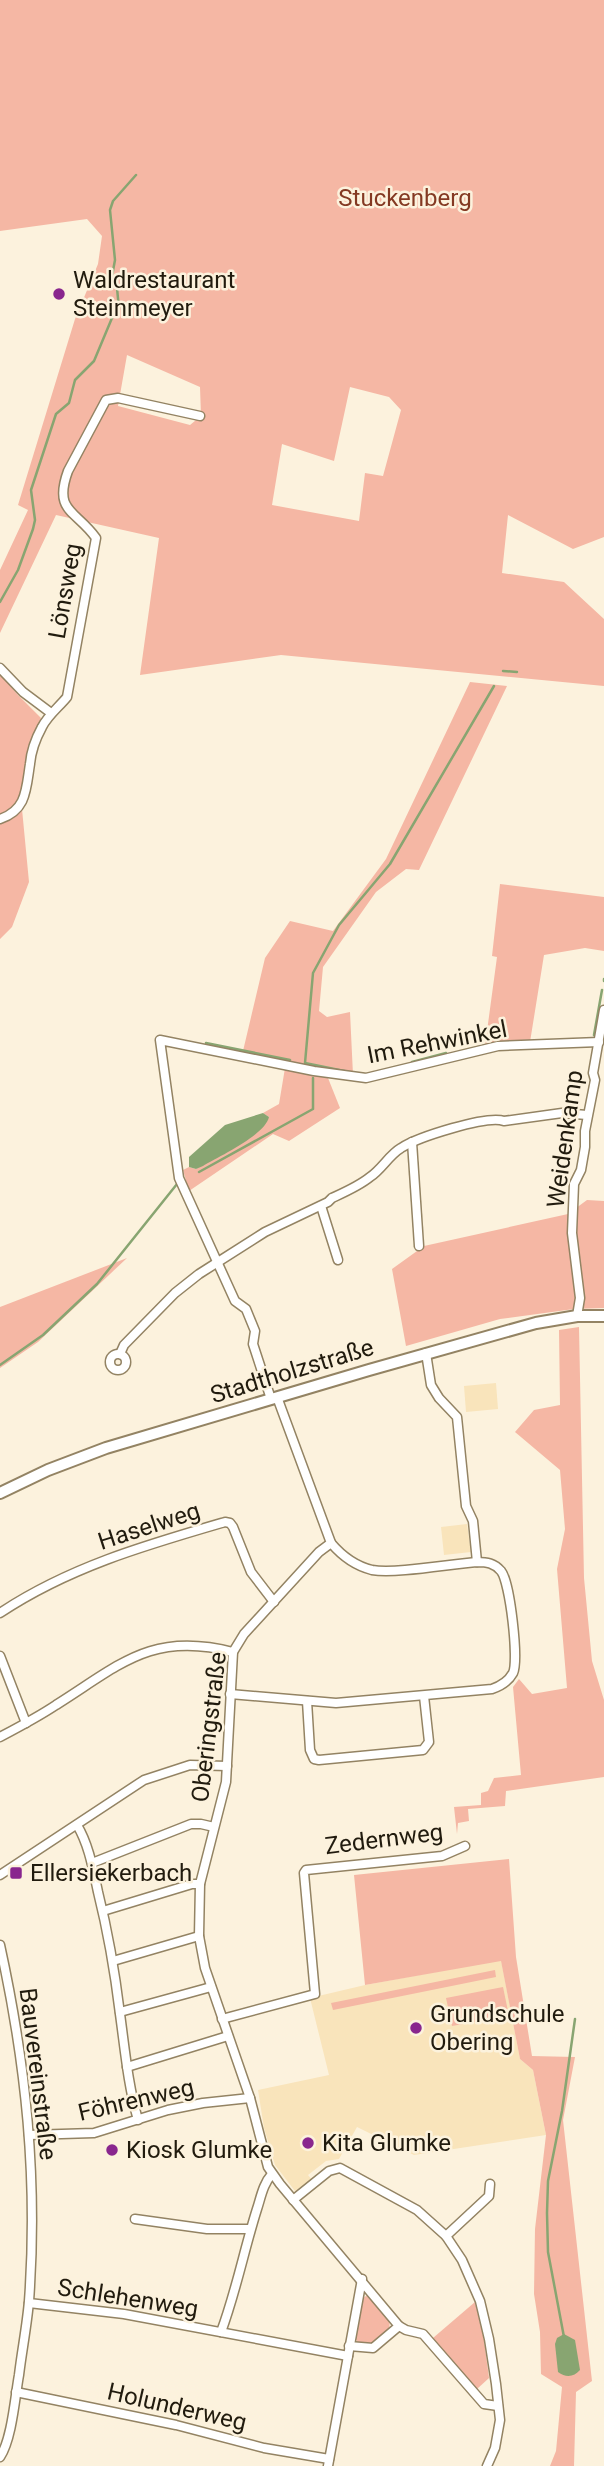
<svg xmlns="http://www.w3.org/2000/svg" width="604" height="2466" viewBox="0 0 604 2466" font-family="Roboto,sans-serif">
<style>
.built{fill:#f9e4bb}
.green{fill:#f5b7a4;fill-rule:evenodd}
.water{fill:#88a571}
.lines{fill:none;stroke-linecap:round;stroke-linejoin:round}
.stream{stroke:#88a571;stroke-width:2.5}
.street-casing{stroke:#938363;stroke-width:11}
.secondary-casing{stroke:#938363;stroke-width:14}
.street{stroke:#fff;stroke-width:8}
.secondary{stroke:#fff;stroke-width:10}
.poi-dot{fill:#89268e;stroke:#fcf2dd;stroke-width:2.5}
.labels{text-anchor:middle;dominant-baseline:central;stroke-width:5;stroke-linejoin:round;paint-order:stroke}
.park-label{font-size:24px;fill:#843922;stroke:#fcf2dd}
.poi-label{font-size:24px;fill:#211b0e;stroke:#fcf2dd;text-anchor:start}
.street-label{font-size:24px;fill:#211b0e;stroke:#fcf2dd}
</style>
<rect width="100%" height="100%" fill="#fcf2dd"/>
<g class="built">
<path d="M496 1383 498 1409 466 1412 464 1386Z"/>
<path d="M467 1524 471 1552 444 1555 441 1527Z"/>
<path d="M501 1960 520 2059 533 2070 546 2135 414 2155 357 2127 339 2159 326 2161 308 2175 312 2180 295 2191 275 2165 264 2128 258 2090 329 2075 310 1998 365 1985Z"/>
</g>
<g class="green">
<path d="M0 0H604V537L573 549 508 515 502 573 564 582 604 619V686L281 655 140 675 159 538 56 515 0 633V570L28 510 18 505 75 319 98 264 102 236 87 219 0 231ZM127 355 200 387 201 416 190 425 118 406ZM350 387 389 397 401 410 383 476 365 473 359 521 272 505 282 444 334 461Z"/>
<path d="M0 674 18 695 41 718 25 765 22 809 29 882 12 927 0 939Z"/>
<path d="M470 682 507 686 419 870 406 869 376 892 323 967 319 1011 327 1017 350 1012 353 1075 328 1072 243 1051 265 958 290 921 333 931 386 859Z"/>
<path d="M500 884 604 897V951L585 948 544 955 530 1042 485 1046 497 957 492 956Z"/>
<path d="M285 1068 328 1078 340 1108 289 1141 273 1134 189 1191 183 1170 189 1167 196 1169 269 1117 263 1113 279 1104Z"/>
<path d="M587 1200 604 1201V1308L574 1309 500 1319 406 1346 392 1269 424 1246 568 1214Z"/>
<path d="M127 1258 38 1342 0 1368V1307Z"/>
<path d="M579 1327 584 1578 592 1661 604 1700V1777L506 1791 505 1806 468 1809 469 1821 458 1823 457 1834 454 1807 481 1805V1793L488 1791 494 1778 521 1775 513 1687 519 1679 532 1694 567 1688 557 1569 565 1529 560 1470 515 1432 534 1410 560 1405 559 1330Z"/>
<path d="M509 1859 516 1957 532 2056 575 2057 563 2120 592 2381 576 2392 574 2466H550L556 2451 562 2387 541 2374 540 2332 534 2294 535 2229 546 2135 533 2070 520 2059 501 1961 365 1985 354 1875Z"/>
<path d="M495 1970 496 1977 333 2010 331 2003Z"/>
<path d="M503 1987 509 2016 452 2026 446 1998Z"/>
<path d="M366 2296 371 2297 390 2318 389 2332 373 2345 358 2343 355 2337 362 2299Z"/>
<path d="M475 2302 484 2340 489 2378 477 2389 433 2338Z"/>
</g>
<g class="water">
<path d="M263 1113 269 1117C265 1135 220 1156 203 1166L196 1169 189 1167V1157L225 1125Z"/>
<path d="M564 2334 575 2340 580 2370C574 2377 566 2378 558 2372L555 2344 557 2338Z"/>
</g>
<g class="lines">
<g class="stream">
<path d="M0 602 18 570 33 529 35 520 31 490 56 414 69 403 75 380 94 361 112 318 119 309 117 288 112 276 115 260 110 210 113 201 136 175"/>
<path d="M503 671 517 672"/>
<path d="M604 981V979"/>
<path d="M594 1035 602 990"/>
<path d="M206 1043 290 1060"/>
<path d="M412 1062 446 1053"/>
<path d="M349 1072 305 1063 313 973 339 925 390 864 494 686"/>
<path d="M199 1172 313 1109V1078"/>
<path d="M0 1365 43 1335 97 1284 177 1184"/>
<path d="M564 2337 548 2252 547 2213 548 2181 562 2111 575 2019"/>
</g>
<defs>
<g id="street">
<path d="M0 668 23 692 51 713"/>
<path d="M0 819C27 810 26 789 30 764 31 752 36 738 42 727 48 715 59 707 67 697L96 538C76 510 53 512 68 471L106 400 118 398 200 416"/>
<path d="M412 1142 419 1246"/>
<path d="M321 1206 338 1260"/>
<path d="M577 1316 580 1298 572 1233 574 1184 581 1170 585 1147V1131L595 1080 593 1073 604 1010"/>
<path d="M426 1353 431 1385 439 1398 457 1417 466 1506 473 1521 477 1562"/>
<path d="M120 1354 124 1345 175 1293 199 1274 265 1232 328 1202 332 1198C345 1192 359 1186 370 1177 382 1169 389 1155 401 1148 418 1137 487 1115 504 1121L562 1113 587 1115"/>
<circle cx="118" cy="1362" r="8"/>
<path d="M277 1397 331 1543 319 1552 244 1634 233 1652 226 1782 200 1884 199 1936 205 1968 250 2098 268 2167 280 2184 399 2326 373 2348 349 2346"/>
<path d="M271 1399 253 1344 255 1331 246 1309 235 1301 179 1178 160 1040 314 1071 366 1078 498 1046 599 1042"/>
<path d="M0 1613C69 1567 146 1545 225 1522L230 1523 233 1527 251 1572 274 1602"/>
<path d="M0 1656 26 1723"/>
<path d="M230 1694 336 1703 492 1689C501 1686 508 1682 513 1673 519 1660 510 1582 501 1571 494 1563 487 1562 477 1562 450 1564 396 1574 372 1570 356 1566 342 1556 331 1543"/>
<path d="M307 1701 310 1750 314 1759 319 1760 423 1750 429 1742 424 1696"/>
<path d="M0 1737C19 1727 38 1717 56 1705 120 1665 151 1631 233 1652"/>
<path d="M77 1825C89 1845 93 1869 98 1892 108 1932 115 1973 120 2014 125 2050 128 2085 138 2120"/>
<path d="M92 1863 191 1824H201L214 1827"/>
<path d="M0 1875 144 1780 190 1765 227 1766"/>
<path d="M103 1911 192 1884H200"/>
<path d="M0 1945C26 2064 38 2179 29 2301 27 2325 22 2350 19 2375 15 2397 12 2439 0 2457"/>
<path d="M113 1961 199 1936"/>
<path d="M120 2012 211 1987"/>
<path d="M222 2019 315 1994 304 1873 306 1870 442 1856 465 1846"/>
<path d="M127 2067 228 2036"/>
<path d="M29 2135 94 2133 168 2110 203 2103 250 2098"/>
<path d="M293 2200 329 2171 340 2168 417 2210 446 2236 462 2260 480 2301 489 2339 496 2384 500 2420 495 2448 487 2466"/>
<path d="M135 2219 207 2229H250"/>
<path d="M446 2236 489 2196 490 2184"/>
<path d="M29 2303 124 2314 348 2356"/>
<path d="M399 2326 406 2330 423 2334 484 2404 498 2406"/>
<path d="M221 2332C236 2292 244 2250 257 2209 261 2197 263 2184 272 2174"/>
<path d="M16 2392 176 2425 264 2448 329 2459"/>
<path d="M328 2466 362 2279"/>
</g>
<path id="secondary" d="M0 1493 48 1470 106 1448 369 1370 536 1323 577 1316H604"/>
</defs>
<use href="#street" class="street-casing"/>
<use href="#secondary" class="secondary-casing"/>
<use href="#street" class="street"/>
<use href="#secondary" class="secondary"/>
</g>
<g class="poi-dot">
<circle cx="59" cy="294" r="7"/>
<rect x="9" y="1866" width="14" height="14" rx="3.5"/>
<circle cx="416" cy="2028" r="7"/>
<circle cx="308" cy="2143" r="7"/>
<circle cx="112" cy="2150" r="7"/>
</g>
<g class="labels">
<g class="park-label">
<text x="405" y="198">Stuckenberg</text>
</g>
<g class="poi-label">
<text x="73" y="280">Waldrestaurant<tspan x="73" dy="28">Steinmeyer</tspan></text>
<text x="30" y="1873">Ellersiekerbach</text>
<text x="430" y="2014">Grundschule<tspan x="430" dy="28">Obering</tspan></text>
<text x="322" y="2143">Kita Glumke</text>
<text x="126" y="2150">Kiosk Glumke</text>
</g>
<g class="street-label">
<text transform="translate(65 591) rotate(-80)">Lönsweg</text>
<text transform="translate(437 1042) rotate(-11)">Im Rehwinkel</text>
<text transform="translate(565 1139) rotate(-82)">Weidenkamp</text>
<text transform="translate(292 1371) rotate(-17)">Stadtholzstraße</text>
<text transform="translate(149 1526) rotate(-18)">Haselweg</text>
<text transform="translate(209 1727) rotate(-83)">Oberingstraße</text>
<text transform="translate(384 1839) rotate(-7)">Zedernweg</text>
<text transform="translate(38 2074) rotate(83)">Bauvereinstraße</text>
<text transform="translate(136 2100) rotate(-13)">Föhrenweg</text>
<text transform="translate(128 2298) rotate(9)">Schlehenweg</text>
<text transform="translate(177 2407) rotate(13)">Holunderweg</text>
</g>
</g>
</svg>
